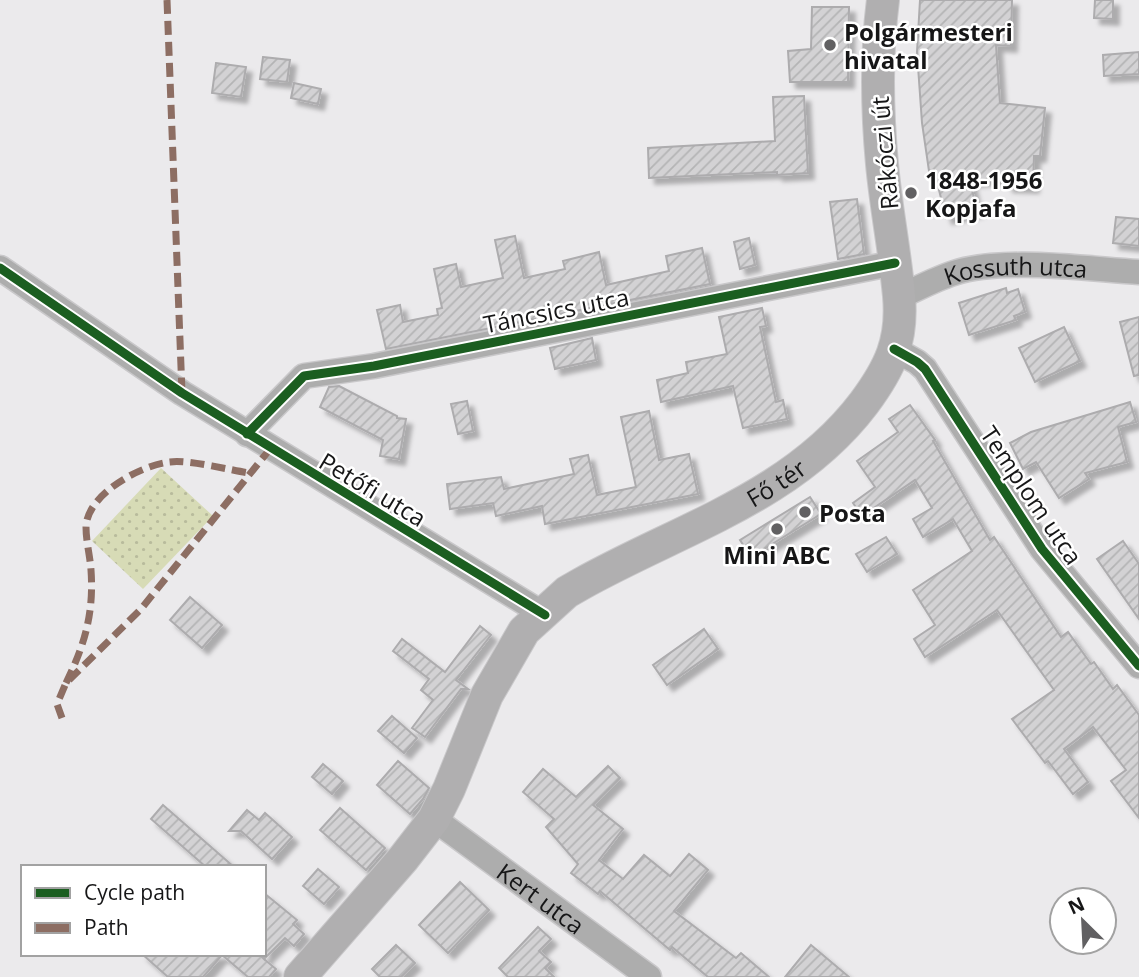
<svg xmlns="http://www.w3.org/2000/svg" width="1139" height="977" viewBox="0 0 1139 977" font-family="'Open Sans',sans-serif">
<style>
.grass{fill:url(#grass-dots)}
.building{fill:url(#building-hatch);stroke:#adacae;stroke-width:2;filter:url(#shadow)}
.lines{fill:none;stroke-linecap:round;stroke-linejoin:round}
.minor-casing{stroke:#c9c8ca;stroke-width:27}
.major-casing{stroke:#c9c8ca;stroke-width:34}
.minor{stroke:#adadad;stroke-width:24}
.major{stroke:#b0afb0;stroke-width:32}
.quiet{stroke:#8d6e63;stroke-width:7;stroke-dasharray:14 7;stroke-linecap:butt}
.cycleway-casing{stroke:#fff;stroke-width:13}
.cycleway{stroke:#1b5e20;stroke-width:9}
.poi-dot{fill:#616062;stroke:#fff;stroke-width:2.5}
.labels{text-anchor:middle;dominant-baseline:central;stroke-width:5;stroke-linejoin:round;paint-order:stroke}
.poi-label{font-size:24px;font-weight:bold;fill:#161617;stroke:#fff;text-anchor:start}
.street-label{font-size:24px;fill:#161617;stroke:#fff}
</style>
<defs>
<pattern id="grass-dots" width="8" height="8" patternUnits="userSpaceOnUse" patternTransform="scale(1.75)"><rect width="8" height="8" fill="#d7dbb6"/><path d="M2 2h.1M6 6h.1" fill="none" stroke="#b8bb9c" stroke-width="1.8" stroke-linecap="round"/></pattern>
<pattern id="building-hatch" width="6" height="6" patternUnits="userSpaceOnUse" patternTransform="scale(1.75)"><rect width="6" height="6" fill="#d3d2d4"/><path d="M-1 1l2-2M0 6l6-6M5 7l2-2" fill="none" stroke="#b4b4b5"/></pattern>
<filter id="shadow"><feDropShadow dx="6" dy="6" stdDeviation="2" flood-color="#0004"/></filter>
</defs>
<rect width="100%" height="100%" fill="#ebeaec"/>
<path class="grass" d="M161 468 213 516 143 589 92 541Z"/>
<g class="building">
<path d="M920 0H1012L1011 46 996 45 1000 103 1045 108 1040 156H1034L1033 187 1007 186 1008 178 970 181 977 211 946 218 934 170 929 171 922 123 917 52Z"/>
<path d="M1095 0H1113V19L1094 18Z"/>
<path d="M812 7H849L848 82H790L788 51 811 49Z"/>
<path d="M1139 52V74L1104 76 1103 55Z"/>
<path d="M263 57 290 60 287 82 260 79Z"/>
<path d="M216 63 246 67 241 97 212 93Z"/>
<path d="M294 83 321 89 318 104 291 98Z"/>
<path d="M804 96 808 173 777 175V172L649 178 648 148 775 141 773 97Z"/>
<path d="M857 199 864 254 838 259 830 202Z"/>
<path d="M1116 217 1139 219V246L1113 243Z"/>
<path d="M515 236 524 278 565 269 563 261 599 252 606 285 669 271 666 256 702 248 710 284 386 349 377 310 400 305 403 322 438 315 437 309 442 308 434 269 456 264 461 287 503 278 495 240Z"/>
<path d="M749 238 755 265 740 269 734 242Z"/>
<path d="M1006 288 1007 293 1018 289 1025 312 1014 316 1016 320 969 335 959 303Z"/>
<path d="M762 308 766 326 760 327 776 402 783 400 787 419 743 428 733 386 661 402 657 380 688 373 686 362 727 354 719 317Z"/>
<path d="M1139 317V375L1134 376 1120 322Z"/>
<path d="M1064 327 1080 361 1035 382 1019 348Z"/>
<path d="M592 338 596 360 555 369 550 348Z"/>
<path d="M339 386 397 416V418L406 419 399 459 380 456 383 440 320 407 329 387Z"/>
<path d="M467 401 473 431 458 434 451 404Z"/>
<path d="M1130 402 1136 422 1118 427 1127 462 1085 473 1089 479 1059 498 1036 462 1023 469 1010 443 1031 432Z"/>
<path d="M910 405 935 440 933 441 990 540 994 537 1061 637 1068 632 1091 664 1094 662 1113 689 1117 685 1139 715V818L1111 781 1126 770 1093 727 1064 749 1088 782 1073 794 1048 761 1045 763 1012 719 1054 690 997 610 925 657 914 639 935 625 913 590 972 551 953 519 923 537 913 519 932 508 915 480 862 516 853 503 875 487 857 461 898 432 889 419Z"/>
<path d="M649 411 659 460 689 454 698 494 545 524 542 506 496 516 493 503 450 509 447 484 501 477 504 489 574 474 570 459 588 455 597 495 636 487 621 417Z"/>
<path d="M810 497 821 514 751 557 740 540Z"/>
<path d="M886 537 897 554 867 572 856 554Z"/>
<path d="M1123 541 1139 564V619L1097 559Z"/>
<path d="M190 597 222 625 202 648 170 620Z"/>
<path d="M480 626 491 635 456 680 468 689H461L425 737 412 728 433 700 421 690 429 679 393 651 402 639 445 672Z"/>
<path d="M704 629 718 649 667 685 653 665Z"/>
<path d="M392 716 417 738 404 753 378 731Z"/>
<path d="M398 761 429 788 423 799 410 814 377 785Z"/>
<path d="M323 764 343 781 332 794 312 777Z"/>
<path d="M608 766 620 778 593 805 623 829 599 860 623 879 644 855 670 876 689 854 708 870 674 911 736 958 741 953 769 977H708L672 947 670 950 600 891 598 894 571 873 578 864 546 827 554 819 523 792 543 769 576 797Z"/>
<path d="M163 805 234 867H206L151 819Z"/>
<path d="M340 808 385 848 366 870 320 830Z"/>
<path d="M247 810 259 820 265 813 292 837 272 859 241 831H229Z"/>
<path d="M318 869 339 887 324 904 303 886Z"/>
<path d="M460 882 489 910 448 953 419 925Z"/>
<path d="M264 893 297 920 293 924 304 934 294 946 285 938 264 959 276 969 269 977H248L222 955 203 977H168L142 954H259L264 959Z"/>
<path d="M538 927 551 939 539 951 551 962 545 968 554 977H508L499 968Z"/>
<path d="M396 945 415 963 401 977H380L372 969Z"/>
<path d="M811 945 849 977H785Z"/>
</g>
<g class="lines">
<defs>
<g id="minor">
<path d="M0 268 182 393 545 615"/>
<path id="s1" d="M899 297C917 289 935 279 954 273 1002 257 1087 269 1139 272"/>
<path d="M894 349 917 362 925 369 1042 549 1139 666"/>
<path d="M247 434 304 376 374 366 895 263"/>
<path id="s2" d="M434 819 649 977"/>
</g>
<g id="major">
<path id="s3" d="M300 977 403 859 434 819 449 789 487 695 524 631 567 592 581 584C679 529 793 497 864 403 890 368 903 341 899 296 895 252 886 208 882 164 877 110 876 54 883 0"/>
</g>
</defs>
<use href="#minor" class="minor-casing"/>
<use href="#major" class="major-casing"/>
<use href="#minor" class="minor"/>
<use href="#major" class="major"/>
<g class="quiet">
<path d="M167 0 182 393"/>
<path d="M66 683C85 644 94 613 91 570 90 556 86 541 86 527 87 494 141 465 170 462 186 459 230 470 249 473"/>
<path d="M62 718 57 704 66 683 141 609 270 449"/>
</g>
<defs>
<g id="cycleway">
<path d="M0 268 182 393 545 615"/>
<path d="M894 349 917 362 925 369 1042 549 1139 666"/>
<path d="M247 434 304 376 374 366 895 263"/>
</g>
</defs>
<use href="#cycleway" class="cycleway-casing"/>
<use href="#cycleway" class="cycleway"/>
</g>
<g class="poi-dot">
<circle cx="830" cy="45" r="7"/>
<circle cx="911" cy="193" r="7"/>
<circle cx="805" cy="512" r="7"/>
<circle cx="777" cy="529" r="7"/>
</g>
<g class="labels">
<g class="poi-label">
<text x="844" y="31">Polgármesteri<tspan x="844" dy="28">hivatal</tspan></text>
<text x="925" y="179">1848-1956<tspan x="925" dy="28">Kopjafa</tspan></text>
<text x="819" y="512">Posta</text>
<text x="777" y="554" text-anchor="middle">Mini ABC</text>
</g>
<g class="street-label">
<text transform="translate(884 153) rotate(-95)">Rákóczi út</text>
<text stroke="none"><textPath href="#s1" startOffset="122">Kossuth utca</textPath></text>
<text transform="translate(556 310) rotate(-11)">Táncsics utca</text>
<text stroke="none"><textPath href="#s3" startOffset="710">Fő tér</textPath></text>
<text transform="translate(373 489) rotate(31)">Petőfi utca</text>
<text transform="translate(1032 495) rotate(56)">Templom utca</text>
<text stroke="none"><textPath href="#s2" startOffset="133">Kert utca</textPath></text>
</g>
</g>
<rect x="21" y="865" width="245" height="91" fill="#ffffff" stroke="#a2a2a2" stroke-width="2"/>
<rect x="35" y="888" width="35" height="10" fill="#1b5e20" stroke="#a2a2a2" stroke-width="2"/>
<text x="84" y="900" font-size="21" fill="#161617">Cycle path</text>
<rect x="35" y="923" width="35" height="10" fill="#8d6e63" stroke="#a2a2a2" stroke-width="2"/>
<text x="84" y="935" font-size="21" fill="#161617">Path</text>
<g transform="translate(1083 921) rotate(336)"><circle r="33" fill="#ffffff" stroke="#a2a2a2" stroke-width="2"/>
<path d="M0-5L12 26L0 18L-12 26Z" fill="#616062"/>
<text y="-10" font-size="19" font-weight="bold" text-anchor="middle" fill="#161617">N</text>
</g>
</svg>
